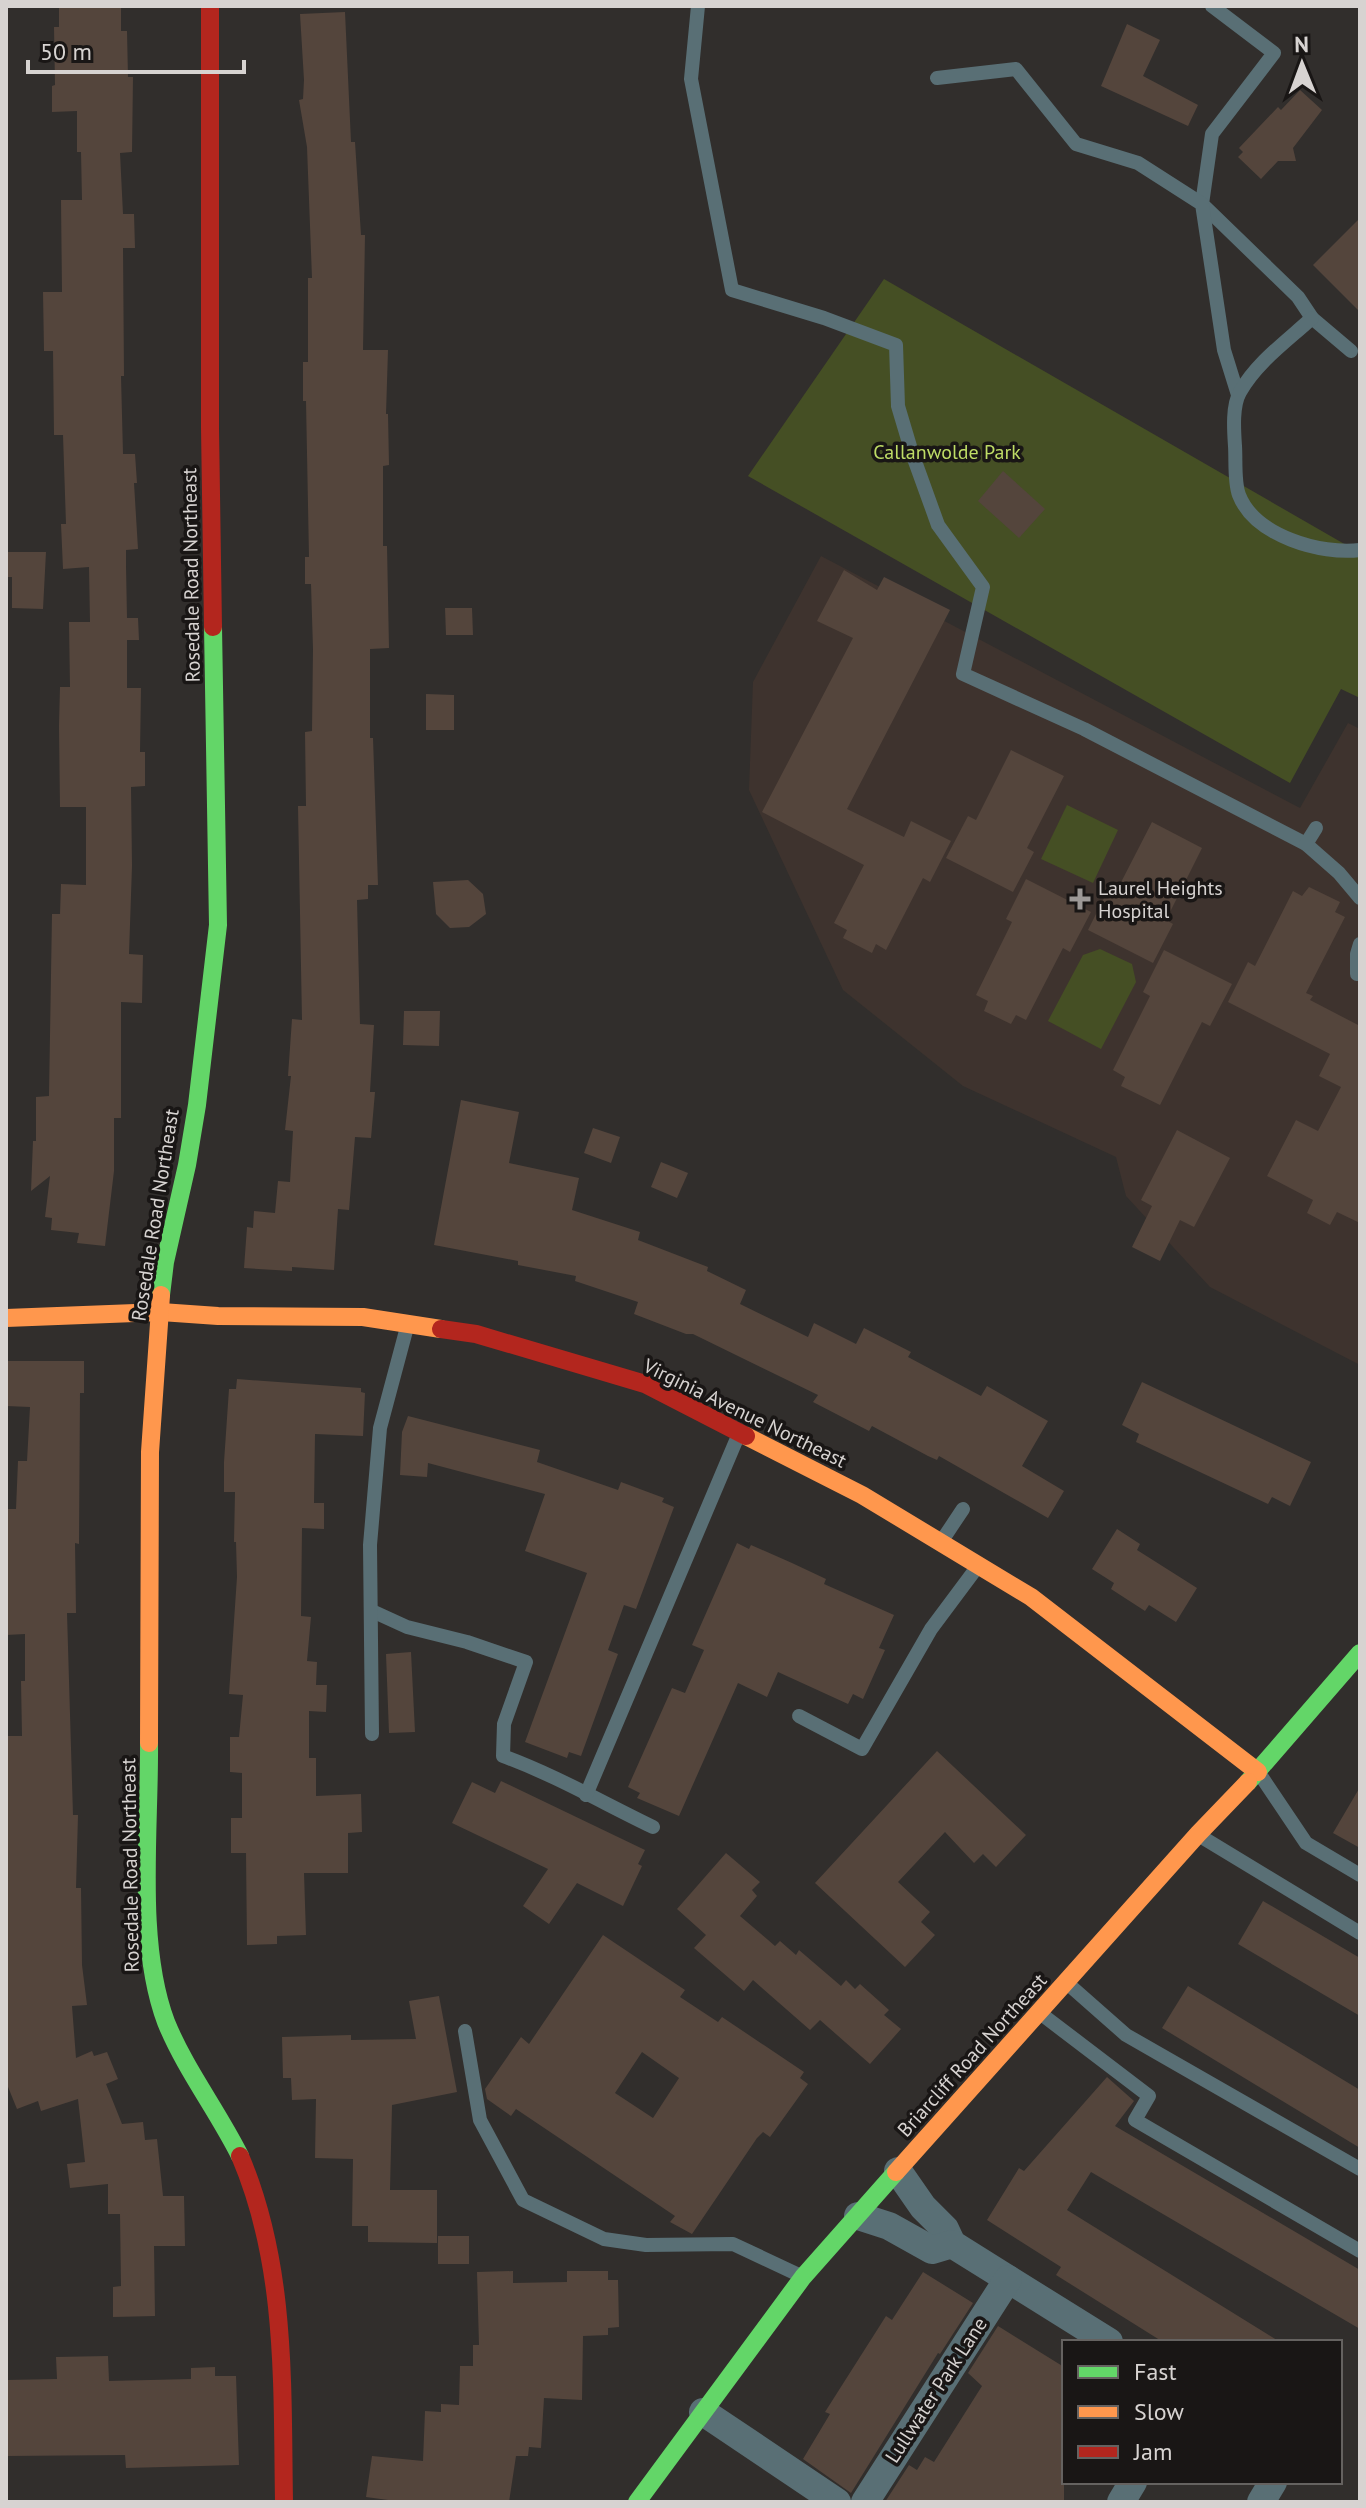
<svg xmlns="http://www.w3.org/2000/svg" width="1366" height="2508" viewBox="0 0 1366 2508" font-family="'PT Sans',sans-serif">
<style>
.built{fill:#3e332e}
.green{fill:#454f24}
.building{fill:#54453c;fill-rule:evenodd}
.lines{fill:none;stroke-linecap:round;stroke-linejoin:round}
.lane{stroke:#596f75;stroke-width:14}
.street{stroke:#596f75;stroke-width:28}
.fast{stroke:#63d668;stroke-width:18}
.slow{stroke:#ff974d;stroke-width:18}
.jam{stroke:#b3261e;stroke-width:18}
.poi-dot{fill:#9d9997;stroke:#191615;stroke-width:3}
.labels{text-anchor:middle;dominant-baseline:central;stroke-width:7;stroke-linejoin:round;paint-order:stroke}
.park-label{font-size:20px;fill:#bedc66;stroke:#191615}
.street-label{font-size:20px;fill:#d7d3d1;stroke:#191615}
.poi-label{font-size:20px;fill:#d7d3d1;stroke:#191615;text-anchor:start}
</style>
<rect width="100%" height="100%" fill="#312e2c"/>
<path class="built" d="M821 556 1300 808 1348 723 1360 729V1365L1210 1287 1126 1196 1116 1157 963 1086 843 990 749 790 753 682Z"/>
<g class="green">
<path d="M884 279 1360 553V698L1341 689 1290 783 748 476Z"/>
<path d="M1067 805 1118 830 1093 883 1041 859Z"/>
<path d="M1100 949 1132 964 1136 982 1101 1049 1048 1021 1083 955Z"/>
</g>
<g class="building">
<path d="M59 6H121V31H127L128 77H133L132 152 120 153 123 214H134L135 248H123L124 376H121L123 454H135L137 483H134L138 549 126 550V566L127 618H138L139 640H127V688H141L140 752H145V786L131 787 132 866 129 954 143 955 142 1003 121 1002V1118H114V1171L105 1246 77 1243 79 1233 51 1230 52 1218 45 1217 50 1176 31 1191 33 1141H36V1097L49 1096 52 914H60L61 884 86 885V807H60L59 726 60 687H70L69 622H90L89 567 63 569 61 524H66L63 435H54L53 351H44L43 292H62L61 200H82L81 152H77V111L52 112V86L55 85 54 27H59Z"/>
<path d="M345 12 351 142H355L361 235H365L363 350H388L386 414H388L389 465 383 466V546H387L389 648 370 649V738H373L378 885H368V899L357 900 360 1024 374 1025 370 1092H375L371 1138 355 1137 349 1210 338 1209 334 1270 292 1267V1271L244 1268 247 1227 253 1228 254 1211 275 1213 278 1181 290 1182 293 1131 285 1130 291 1076H288L292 1019 302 1020 298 806H306L305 732 312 731 313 649 311 584H305V557H309L306 401H303V362H308V278H312L307 147 299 100 303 99 304 80 300 14Z"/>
<path d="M1127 24 1160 40 1143 76 1198 105 1188 126 1101 86Z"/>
<path d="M1300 90 1322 110 1293 148 1296 161H1278L1261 179 1238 157 1243 152 1239 148 1278 107 1281 110Z"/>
<path d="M1360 218V312L1313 265Z"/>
<path d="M1003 471 1045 509 1019 538 978 501Z"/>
<path d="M8 552H46L43 609 12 608V577H8Z"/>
<path d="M844 570 877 590 884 577 950 610 847 809 904 837 911 821 951 841 930 882 923 878 886 950 876 944 872 953 843 938 847 930 834 923 864 865 762 812 853 638 817 621Z"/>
<path d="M445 608H472L473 635H446Z"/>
<path d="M426 694 454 695V730H426Z"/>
<path d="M1011 750 1064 776 1027 848 1034 852 1013 892 946 858 968 816 976 820Z"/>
<path d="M1152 822 1202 848 1166 920 1173 924 1153 963 1088 930 1108 890 1115 894Z"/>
<path d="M1026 879 1091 912 1070 952 1063 948 1026 1020 1016 1015 1011 1024 984 1011 988 1001 976 995 1012 922 1006 919Z"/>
<path d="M468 880 483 894 486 914 469 927 450 928 436 914 433 882Z"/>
<path d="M1309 887 1340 902 1335 912 1345 917 1306 993 1313 996 1310 1000 1360 1026V1223L1337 1212 1330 1225 1307 1213 1313 1200 1267 1176 1296 1120 1318 1131 1341 1087 1319 1076 1330 1054 1228 1002 1248 962 1255 966 1293 891 1302 896Z"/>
<path d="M1164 950 1232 984 1210 1026 1202 1022 1160 1105 1121 1086 1125 1077 1113 1070 1150 996 1143 992Z"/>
<path d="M404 1011H440L439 1046 403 1045Z"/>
<path d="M461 1100 519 1112 509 1163 579 1178 572 1210 640 1232 638 1240 708 1267 707 1271 746 1290 740 1304 808 1337 814 1323 856 1344 864 1328 911 1352 908 1357 981 1396 987 1386 1048 1421 1022 1466 1064 1491 1048 1518 939 1456 937 1460 928 1456 872 1426 869 1431 813 1402 818 1395 693 1334H686L634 1314 638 1302 575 1281 576 1276 518 1265V1261L434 1245Z"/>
<path d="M593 1128 620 1137 611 1163 584 1153Z"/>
<path d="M1177 1130 1230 1158 1194 1227 1180 1220 1160 1261 1132 1247 1152 1206 1141 1200Z"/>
<path d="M661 1162 688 1173 677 1198 651 1187Z"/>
<path d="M6 1361H84V1393H80L79 1544 75 1543 76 1613H67L73 1815H78L76 1888H81L82 1965 87 2005 72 2006 76 2058 92 2051 94 2056 107 2052 118 2079 106 2084 122 2124 143 2122 145 2140 157 2139 163 2196H184L185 2246H154L155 2316 113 2317V2287L121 2286 120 2214H108V2184L70 2188 67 2164 85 2162 78 2099 41 2111 38 2101 17 2109 6 2082V1736H22L21 1681H25V1634L6 1635V1509H16L18 1461H27L30 1407 6 1406Z"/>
<path d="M237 1379 361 1388V1392L365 1393 363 1436 315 1434 314 1503H324V1529L302 1528 301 1616 311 1617 307 1661 317 1662 316 1685H327L326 1712 309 1711V1758H316V1796L361 1794 362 1832 348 1833V1873H304L306 1935 277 1936V1944L247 1945 246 1853H231V1818H242V1773L230 1772V1737H239L243 1695 229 1694 237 1577 236 1542H234L235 1492H224V1462L229 1389H236Z"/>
<path d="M1142 1382 1311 1462 1290 1506 1272 1497 1268 1504 1136 1442 1139 1434 1122 1425Z"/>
<path d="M408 1416 540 1450 537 1462 618 1490 621 1482 664 1498 662 1502 674 1507 636 1609 624 1605 608 1650 618 1654 581 1756 569 1752 567 1758 525 1742 587 1573 525 1551 545 1494 428 1463 427 1477 400 1475 402 1432Z"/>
<path d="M1117 1529 1140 1544 1137 1550 1197 1588 1176 1622 1149 1605 1145 1611 1111 1589 1114 1583 1092 1569Z"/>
<path d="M737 1543 749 1549 751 1545 792 1563 826 1579 824 1584 894 1615 879 1648 885 1650 863 1699 853 1694 848 1704 778 1672 767 1697 738 1683 679 1816 637 1798 640 1793 628 1787 672 1688 685 1693 704 1650 692 1645Z"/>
<path d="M411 1652 415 1732 389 1733 386 1654Z"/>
<path d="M937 1751 1026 1835 996 1867 983 1854 974 1863 945 1832 898 1882 930 1912 921 1922 935 1935 905 1967 815 1883Z"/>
<path d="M501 1781 645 1850 638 1864 642 1866 623 1906 577 1883 549 1924 523 1906 548 1869 452 1823 472 1782 495 1793Z"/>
<path d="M1360 1787V1848L1333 1833Z"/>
<path d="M726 1853 760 1882 752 1890 757 1896 740 1916 775 1946 780 1941 796 1955 799 1950 841 1986 846 1980 855 1989 860 1984 889 2010 884 2015 901 2029 870 2064 820 2020 810 2030 753 1980 744 1991 694 1948 706 1935 677 1909Z"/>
<path d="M1263 1901 1360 1958V2016L1238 1944Z"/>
<path d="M603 1935 685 1990 680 1997 718 2022 722 2017 804 2072 800 2078 808 2084 770 2137 763 2132 757 2138 692 2234 670 2222 675 2216 516 2109 511 2116 487 2099 485 2089 521 2037 529 2044ZM642 2052 679 2078 653 2118 615 2093Z"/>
<path d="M1188 1986 1360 2090V2148L1162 2028Z"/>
<path d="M439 1996 457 2092 392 2105 390 2190H437V2243L368 2242V2226H352L353 2159 315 2158 316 2099 292 2100 291 2078H283L282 2037 351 2035V2040L416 2039 409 2001Z"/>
<path d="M1107 2077 1134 2101 1115 2126 1360 2270V2329L1091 2172 1067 2210 1280 2342H1163L1056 2275 1061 2267 987 2220 1019 2168 1024 2171Z"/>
<rect x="438" y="2236" width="31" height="28"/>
<path d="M513 2271V2283L567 2282V2271H608V2280H618L619 2327 608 2328V2335L583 2336 582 2400 544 2398 541 2448 529 2447 528 2456H516L509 2502H403L366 2497 372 2456 423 2461 425 2411 441 2412V2404L459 2405 460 2366H473V2345H479L477 2272Z"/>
<path d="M923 2272 973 2303 940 2354 938 2353 851 2493 803 2459 830 2414 825 2412 886 2316 892 2320Z"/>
<path d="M998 2326 1064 2367V2502H885L909 2465 917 2470 925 2457 934 2462 982 2386 968 2373Z"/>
<path d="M108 2356 109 2381 191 2379V2368L215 2367V2376H236L239 2465 126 2468 125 2455 6 2456V2380L57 2379 56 2357Z"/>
</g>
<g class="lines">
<g class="lane">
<path d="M698 6 691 79 732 290 824 318 896 345 898 406 912 453 938 525 983 587 963 674 1084 729 1306 844 1339 873 1360 898"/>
<path d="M1212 6 1274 53 1212 134 1202 204 1298 297 1312 318 1351 351"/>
<path d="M937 78 1016 69 1076 144 1138 163 1202 204 1224 350 1238 395"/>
<path d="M1312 318C1287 341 1257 362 1240 392 1232 406 1234 431 1235 446 1236 461 1234 482 1239 495 1255 536 1321 555 1360 550"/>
<path d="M1306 844 1316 828"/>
<path d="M1357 974V954L1360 944"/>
<path d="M943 1539 963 1509"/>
<path d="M372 1611 407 1627 467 1642 526 1662 504 1724 503 1756C555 1775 603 1803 653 1827"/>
<path d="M799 1716 862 1749 931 1629 978 1566"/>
<path d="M372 1734 370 1545 380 1428 407 1327"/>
<path d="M1261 1776 1306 1843 1360 1875"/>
<path d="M586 1795 738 1436"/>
<path d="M1200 1836 1360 1933"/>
<path d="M1067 1983 1126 2035 1360 2169"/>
<path d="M1040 2013 1149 2096 1135 2120 1360 2251"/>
<path d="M465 2031 480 2120 523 2200 604 2239 646 2245 733 2244 799 2275"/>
</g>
<g class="street">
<path d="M898 2171 923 2207 945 2229 952 2244"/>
<path d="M858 2216 889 2226 932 2250 952 2244 1109 2342"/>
<path d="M703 2412 837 2502"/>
<path d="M865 2502 1008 2279"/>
<path d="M1121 2502 1133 2482"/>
<path d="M1261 2502 1273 2482"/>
</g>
<g class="fast">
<path d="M161 1295 165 1262 187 1165 197 1105 218 925 213 627"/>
<path d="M149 1743C150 1828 136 1943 166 2022 185 2069 217 2110 240 2156"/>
<path d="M1248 1782 1360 1653"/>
<path d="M637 2502 803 2277 896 2172"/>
</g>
<g class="slow">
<path d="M6 1318 161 1312 218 1316 363 1317 441 1329"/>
<path d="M746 1436 862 1495 1031 1597 1258 1772"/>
<path d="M149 1743 150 1452 161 1295"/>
<path d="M896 2172 1198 1834 1248 1782"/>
</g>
<g class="jam">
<path d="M210 6V428L213 627"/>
<path d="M441 1329 476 1334 645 1384 746 1436"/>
<path d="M240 2156C287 2266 282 2385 284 2502"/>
</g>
</g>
<path class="poi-dot" d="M1076 887h8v8h8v8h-8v8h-8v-8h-8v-8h8z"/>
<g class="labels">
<g class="park-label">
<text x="947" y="452">Callanwolde Park</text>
</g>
<g class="street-label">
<text transform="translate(191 575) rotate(-91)">Rosedale Road Northeast</text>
<text transform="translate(155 1215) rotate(-81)">Rosedale Road Northeast</text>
<text transform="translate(745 1413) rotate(26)">Virginia Avenue Northeast</text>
<text transform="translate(130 1865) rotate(-91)">Rosedale Road Northeast</text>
<text transform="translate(972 2055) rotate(-48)">Briarcliff Road Northeast</text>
<text transform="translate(936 2390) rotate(-57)">Lullwater Park Lane</text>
</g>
<g class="poi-label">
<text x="1098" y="888">Laurel Heights<tspan x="1098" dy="23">Hospital</tspan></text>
</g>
</g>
<rect width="1366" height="2508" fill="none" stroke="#d7d3d1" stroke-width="16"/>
<rect x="1062" y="2340" width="280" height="144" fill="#191615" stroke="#656260" stroke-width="2"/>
<rect x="1078" y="2366" width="40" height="12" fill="#63d668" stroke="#656260" stroke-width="2"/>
<text x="1134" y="2380" font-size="24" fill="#d7d3d1">Fast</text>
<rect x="1078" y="2406" width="40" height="12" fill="#ff974d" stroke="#656260" stroke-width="2"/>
<text x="1134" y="2420" font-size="24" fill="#d7d3d1">Slow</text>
<rect x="1078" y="2446" width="40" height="12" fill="#b3261e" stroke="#656260" stroke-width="2"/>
<text x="1134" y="2460" font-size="24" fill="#d7d3d1">Jam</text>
<g transform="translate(1302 64) rotate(359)" stroke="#191615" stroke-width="6" paint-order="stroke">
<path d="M0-6L14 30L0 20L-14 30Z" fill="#d7d3d1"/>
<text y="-12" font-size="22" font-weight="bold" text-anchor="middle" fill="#d7d3d1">N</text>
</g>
<path d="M28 60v12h216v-12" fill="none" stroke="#d7d3d1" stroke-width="4"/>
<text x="40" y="60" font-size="24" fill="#d7d3d1" stroke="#191615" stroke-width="6" paint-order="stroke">50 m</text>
</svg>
